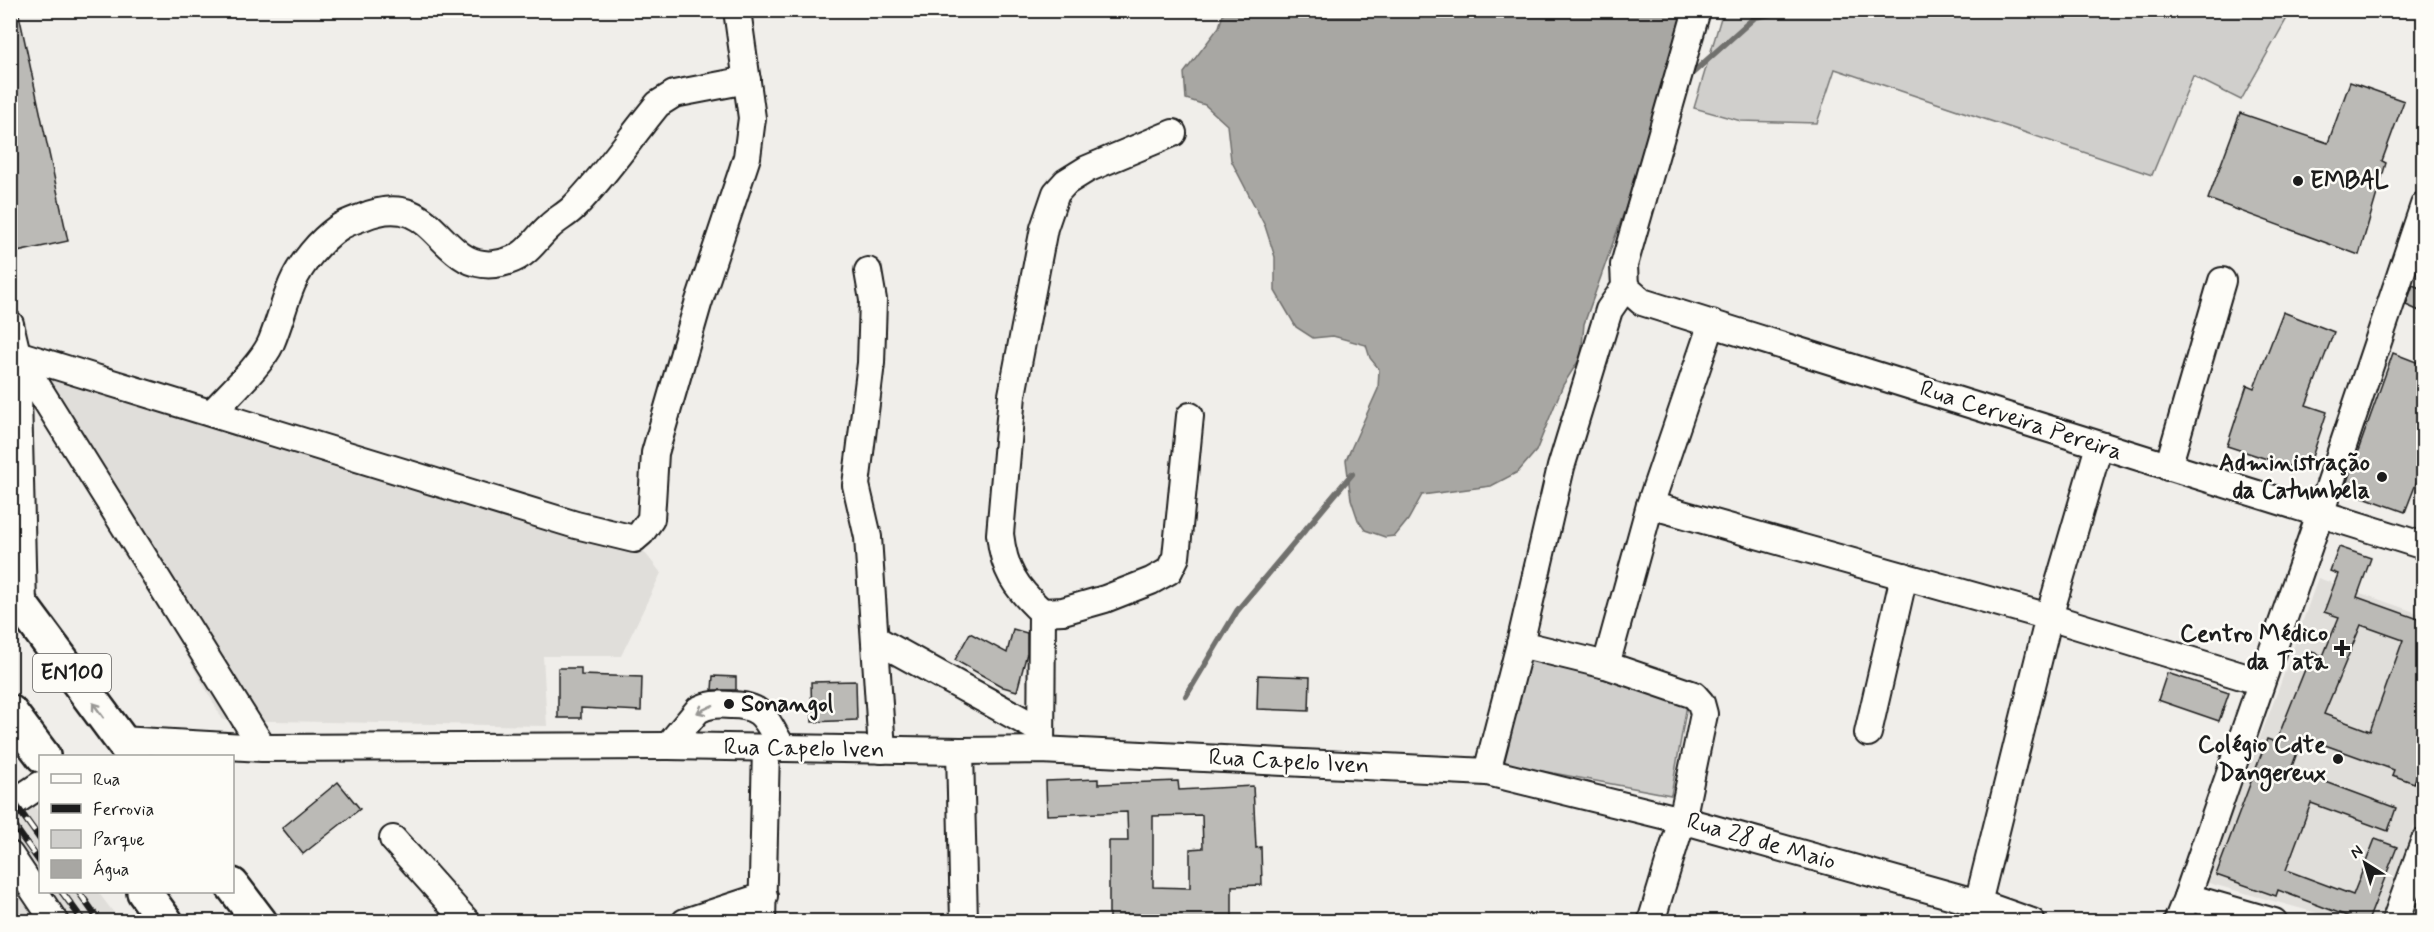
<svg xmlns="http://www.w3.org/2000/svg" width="2434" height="932" viewBox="0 0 2434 932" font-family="Mynerve,sans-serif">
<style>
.built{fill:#e0deda}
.green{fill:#d0cfcc;stroke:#767674;stroke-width:1.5}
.water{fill:#a8a7a3;stroke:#706f6d;stroke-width:1.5}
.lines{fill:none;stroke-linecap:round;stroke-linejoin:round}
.stream{stroke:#706f6d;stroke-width:6}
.building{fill:#bbbab6;stroke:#1c1c1c;stroke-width:1.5;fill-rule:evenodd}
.minor-casing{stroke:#1c1c1c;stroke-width:30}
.highway-casing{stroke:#1c1c1c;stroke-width:38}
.minor{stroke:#fdfcf7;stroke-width:26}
.highway{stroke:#fdfcf7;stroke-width:33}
.rail-casing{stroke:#1c1c1c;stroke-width:7}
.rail{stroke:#fdfcf7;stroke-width:4.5;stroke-dasharray:14;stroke-linecap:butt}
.oneway{stroke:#989794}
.poi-dot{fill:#1c1c1c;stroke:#fdfcf7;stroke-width:2}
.labels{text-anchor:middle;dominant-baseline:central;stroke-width:5;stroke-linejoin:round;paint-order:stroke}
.shield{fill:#fdfcf7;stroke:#605f5e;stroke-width:1.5}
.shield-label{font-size:22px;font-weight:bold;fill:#1c1c1c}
.poi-label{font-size:24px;font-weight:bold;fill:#1c1c1c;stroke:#fdfcf7;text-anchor:end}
.street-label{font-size:24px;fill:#1c1c1c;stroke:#fdfcf7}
</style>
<rect width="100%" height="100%" fill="#f0eeea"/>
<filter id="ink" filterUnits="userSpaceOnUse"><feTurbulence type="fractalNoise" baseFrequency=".0167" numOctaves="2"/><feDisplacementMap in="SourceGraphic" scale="12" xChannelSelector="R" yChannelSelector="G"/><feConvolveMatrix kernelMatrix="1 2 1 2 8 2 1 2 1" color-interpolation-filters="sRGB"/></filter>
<g filter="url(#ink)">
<g class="built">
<path d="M17 354 634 539 661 573 621 656H543L547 726 223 720Z"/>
<path d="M2318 578 2423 615V801L2381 921H2345L2205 882 2279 688Z"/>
<path d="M24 792 40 814V892H98L120 921 11 922V800Z"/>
</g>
<g class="green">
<path d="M1723 11V10L2291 11 2241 100 2193 76 2152 175 1835 69 1817 123 1741 121 1694 108Z"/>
<path d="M1526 654 1687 705 1671 795 1499 763Z"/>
</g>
<path class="water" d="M1224 11H1684L1634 184 1584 324 1581 357 1563 385 1536 451 1518 472 1491 486 1422 495 1408 520 1395 536 1385 537 1365 530 1358 520 1351 499 1346 460 1378 389 1379 369 1370 358 1366 345 1333 336 1313 338 1296 327 1275 291V257L1265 226 1231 160 1227 125 1205 105 1186 99 1184 73 1219 27Z"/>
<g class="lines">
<g class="stream">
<path d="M1687 78 1755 17 1794 10"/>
<path d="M1186 696 1237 611 1352 474"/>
</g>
</g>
<g class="building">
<path d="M10 10H18L68 241 17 252 10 223Z"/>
<path d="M2350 82 2404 101 2382 161 2386 163 2359 255 2208 199 2240 113 2328 143Z"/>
<path d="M2413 285 2424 290V313L2406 305Z"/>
<path d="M2283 312 2334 332 2306 405 2327 412 2307 472 2227 446 2247 385 2254 388Z"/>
<path d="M2393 353 2424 365V463L2405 512 2344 490Z"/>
<path d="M2339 547 2371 558 2357 597 2424 621V756L2414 783 2392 775 2394 770 2303 737 2291 769 2396 808 2388 831 2311 803 2286 870 2353 895 2375 839 2397 847 2368 921H2360L2278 890 2276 896 2216 875 2267 739 2276 742 2312 652 2323 656 2339 617 2324 612 2338 574 2330 571ZM2361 625 2403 640 2370 731 2324 714Z"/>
<path d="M1013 629 1027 633V653L1017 691 1003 687 955 660 970 633 1007 653Z"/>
<path d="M558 668H581V675L642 677 641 711 581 708V718H558Z"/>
<path d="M2167 673 2229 693 2219 721 2158 700Z"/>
<path d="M1258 675 1310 677 1309 711 1257 709Z"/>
<path d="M713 676 736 677V690H712Z"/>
<path d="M856 681 857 720 812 722 811 682Z"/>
<path d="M1098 779V784L1178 781 1179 790 1253 786 1256 848 1261 847 1262 885 1232 886V921H1109V841H1128L1127 812 1047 815 1046 781ZM1202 815 1203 848 1190 849V888L1153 887V816Z"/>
<path d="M338 782 360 809 303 854 282 828Z"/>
</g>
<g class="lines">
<defs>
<g id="minor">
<path d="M868 271 873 300 871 363 856 485 868 537 882 750"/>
<path d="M1625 287 1642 302 2424 546"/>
<path d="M10 324 17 354 23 606"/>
<path d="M17 354 576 525 634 539 641 533 651 519 655 453 698 304 747 157 752 118 737 10"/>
<path d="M17 354 263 748"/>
<path d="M212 413C229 394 261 365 271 343 279 324 284 303 292 284 301 263 320 241 338 228 345 223 355 220 363 217 439 185 438 277 501 263 528 257 532 242 550 226 557 219 568 214 575 206 605 175 630 138 658 104L674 94 747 80"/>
<path d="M2168 467 2222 281"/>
<path d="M1650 505 2049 617 2261 682"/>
<path d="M1042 612 1063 611 1105 599 1151 581 1169 571 1176 557 1190 416"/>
<path d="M875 639 1040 730"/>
<path d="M1520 644 1606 665 1694 695 1701 703 1704 714 1682 820 1651 922"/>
<path d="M1606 665 1650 505 1712 323"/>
<path d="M1868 733 1904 576"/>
<path d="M120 740 263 748 668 746 960 751 1041 750 1487 772 1682 820 1978 903 2032 922"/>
<path d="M668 746 698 710C709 704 718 704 731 705 765 705 766 722 783 748"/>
<path d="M1041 750 1042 612C1015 587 1004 570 1000 534L1012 395 1044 228 1056 193 1066 182 1087 169 1173 133"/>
<path d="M960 751 964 922"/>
<path d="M1487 772 1520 644 1561 467 1609 310 1625 287 1624 265 1697 10"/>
<path d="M10 805 40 785"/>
<path d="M393 839 467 922"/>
<path d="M10 855 55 922"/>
<path d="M2187 897 2274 922"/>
<path d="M1978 903 2049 617 2099 446"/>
<path d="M685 922 764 896"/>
<path d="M762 922 766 748"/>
<path d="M2177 922 2187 897 2320 514 2424 205"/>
<path d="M2395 922 2424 842"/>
</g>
<g id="highway">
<path d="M10 590 133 756"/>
<path d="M10 712 43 756"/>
<path d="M232 885 260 922"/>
<path d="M144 892 166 922"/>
</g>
</defs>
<use href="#minor" class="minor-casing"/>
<use href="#highway" class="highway-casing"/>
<use href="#minor" class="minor"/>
<use href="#highway" class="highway"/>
<defs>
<g id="rail">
<path d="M10 797 40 839"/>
<path d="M10 820 40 862"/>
<path d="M62 892 84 922"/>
<path d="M79 892 100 922"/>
</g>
</defs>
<use href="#rail" class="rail-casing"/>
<use href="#rail" class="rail"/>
</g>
<defs><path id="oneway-shaft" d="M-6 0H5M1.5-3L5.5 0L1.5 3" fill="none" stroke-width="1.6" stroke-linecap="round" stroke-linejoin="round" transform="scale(1.5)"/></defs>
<g class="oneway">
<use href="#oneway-shaft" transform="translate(705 709) rotate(155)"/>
<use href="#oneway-shaft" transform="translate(98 710) rotate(-126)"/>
</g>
</g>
<g class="poi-dot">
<circle cx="2298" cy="181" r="6"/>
<circle cx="2382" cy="477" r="6"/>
<path d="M2339 639h6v6h6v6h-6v6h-6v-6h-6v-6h6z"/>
<circle cx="729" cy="704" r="6"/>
<circle cx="2338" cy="759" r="6"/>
</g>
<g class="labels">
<rect class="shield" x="33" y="654" width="78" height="38" rx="4.5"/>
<g class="shield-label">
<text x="72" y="673">EN100</text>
</g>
<g class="poi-label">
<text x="2310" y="181" text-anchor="start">EMBAL</text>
<text x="2370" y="463">Administração<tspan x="2370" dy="28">da Catumbela</tspan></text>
<text x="2328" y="634">Centro Médico<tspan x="2328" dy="28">da Tata</tspan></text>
<text x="741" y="704" text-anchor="start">Sonangol</text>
<text x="2326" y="745">Colégio Cdte<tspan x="2326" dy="28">Dangereux</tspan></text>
</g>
<g class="street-label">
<text transform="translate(2021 421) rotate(18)">Rua Cerveira Pereira</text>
<text transform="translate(804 749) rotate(1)">Rua Capelo Iven</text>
<text transform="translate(1289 762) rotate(3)">Rua Capelo Iven</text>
<text transform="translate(1761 842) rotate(16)">Rua 28 de Maio</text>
</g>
</g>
<rect width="2434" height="932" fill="none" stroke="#fdfcf7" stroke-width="36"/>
<rect x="18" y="18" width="2398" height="896" fill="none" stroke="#1c1c1c" stroke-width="2" filter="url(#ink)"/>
<rect x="39" y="755" width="195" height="138" fill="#fdfcf7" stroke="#a3a29f" stroke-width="1.5"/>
<rect x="51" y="774" width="30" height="9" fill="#fdfcf7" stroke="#a3a29f" stroke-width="1.5"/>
<text x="93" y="785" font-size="18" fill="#1c1c1c">Rua</text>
<rect x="51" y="804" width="30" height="9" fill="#1c1c1c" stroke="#a3a29f" stroke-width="1.5"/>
<text x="93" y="815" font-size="18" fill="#1c1c1c">Ferrovia</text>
<rect x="51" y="830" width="30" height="18" fill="#d0cfcc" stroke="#a3a29f" stroke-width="1.5"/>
<text x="93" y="845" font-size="18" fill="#1c1c1c">Parque</text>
<rect x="51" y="860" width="30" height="18" fill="#a8a7a3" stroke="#a3a29f" stroke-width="1.5"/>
<text x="93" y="875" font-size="18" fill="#1c1c1c">Água</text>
<g transform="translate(2365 863) rotate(323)" stroke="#fdfcf7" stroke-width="4.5" paint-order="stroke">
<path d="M0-4.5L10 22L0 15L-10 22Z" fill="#1c1c1c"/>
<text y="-9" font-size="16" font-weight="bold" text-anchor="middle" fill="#1c1c1c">N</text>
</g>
</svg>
